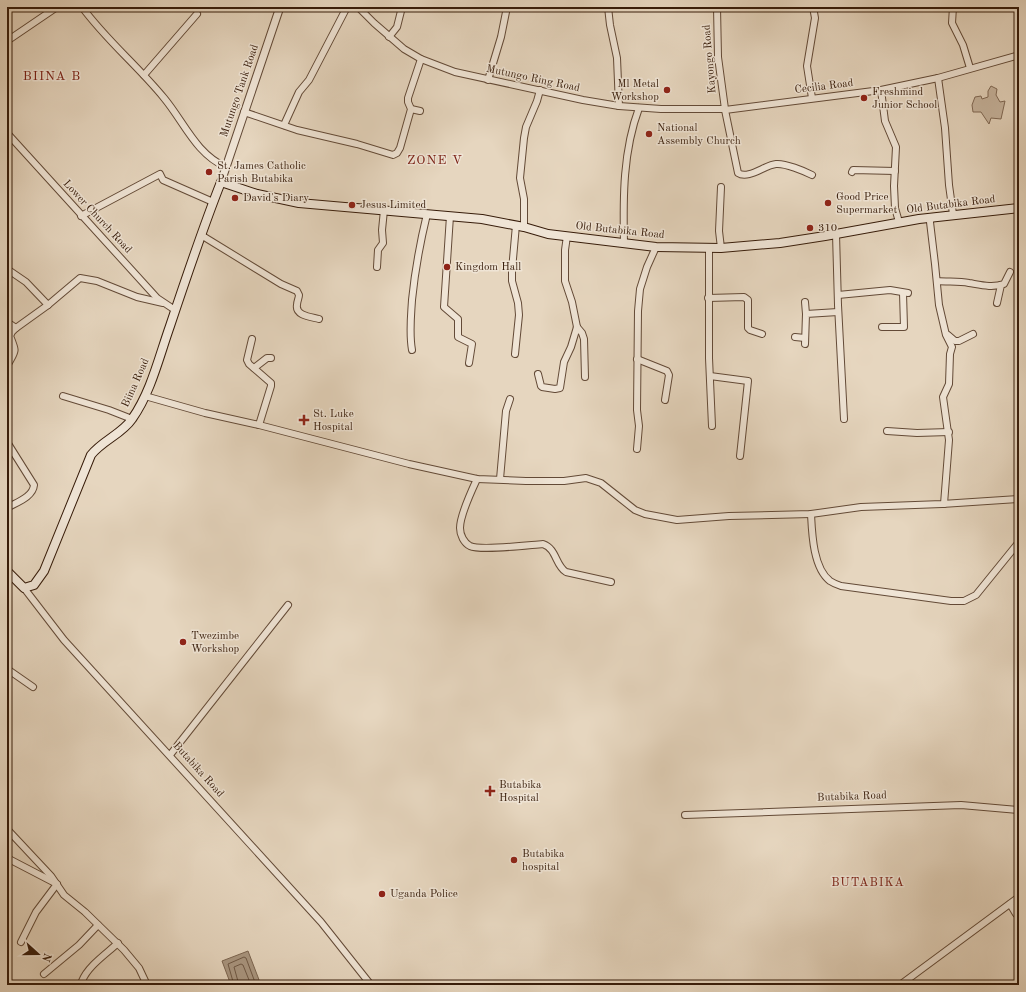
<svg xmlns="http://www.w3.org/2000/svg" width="1026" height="992" viewBox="0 0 1026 992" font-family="'Old Standard TT',serif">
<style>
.green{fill:#c8b6a0;stroke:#806955}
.water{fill:#aa9781;stroke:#7c6651}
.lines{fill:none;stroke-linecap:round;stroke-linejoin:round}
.shore{stroke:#705a46;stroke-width:1}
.minor-casing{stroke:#634a37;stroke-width:8}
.tertiary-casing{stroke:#634a37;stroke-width:9}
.secondary-casing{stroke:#371c0a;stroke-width:10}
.minor{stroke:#efe4d5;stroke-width:6}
.tertiary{stroke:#efe4d5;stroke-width:7}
.secondary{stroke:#efe4d5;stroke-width:8}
.poi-dot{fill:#8f2418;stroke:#efe4d5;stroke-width:1.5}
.labels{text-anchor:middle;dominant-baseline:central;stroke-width:3;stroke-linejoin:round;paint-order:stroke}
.street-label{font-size:11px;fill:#371c0a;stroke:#efe4d5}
.poi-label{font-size:11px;fill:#371c0a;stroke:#efe4d5;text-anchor:start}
.neighbourhood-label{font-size:12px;letter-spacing:1px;fill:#7a1f14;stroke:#efe4d5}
.quarter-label{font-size:13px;letter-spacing:1px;fill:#7a1f14;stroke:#efe4d5}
</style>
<rect width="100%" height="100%" fill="#e6d6bf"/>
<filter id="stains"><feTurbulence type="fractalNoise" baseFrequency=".005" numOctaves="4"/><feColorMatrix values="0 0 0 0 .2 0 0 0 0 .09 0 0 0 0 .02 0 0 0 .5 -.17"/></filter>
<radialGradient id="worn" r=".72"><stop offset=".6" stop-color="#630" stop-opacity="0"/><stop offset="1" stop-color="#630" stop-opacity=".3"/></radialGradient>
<path class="green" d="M991 86 997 89 996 95 1000 102 1005 101 1001 119 991 118 989 124 981 112H973L972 105 975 97 981 96 982 99 988 97V91Z"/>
<path class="water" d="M248 951 261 985H231L222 961Z"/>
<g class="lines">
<g class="shore">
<path d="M234 985 228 964 244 957 246 958 256 985"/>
<path d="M239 985 234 967 241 964 243 965 251 985"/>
</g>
<defs>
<g id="minor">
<path d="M82 7C106 40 138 66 164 98 184 122 196 154 226 167"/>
<path d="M358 7 374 23 404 49 421 59 455 72 583 100 619 106 661 109H725V110L881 90 938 78 1019 55"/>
<path d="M608 7 610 25 617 58 619 106"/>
<path d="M717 7 718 57 725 109"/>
<path d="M953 7 952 23 963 45 970 68"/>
<path d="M389 37 397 27 402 7"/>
<path d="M7 41 57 7"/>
<path d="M144 75 197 14"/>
<path d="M938 78 945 128 949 185 953 214"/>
<path d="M488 80 501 37 507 7"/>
<path d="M881 90 885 121 896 147 894 186 895 208 899 222"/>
<path d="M812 98 807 66 815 18 813 7"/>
<path d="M411 109 420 111"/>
<path d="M725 110 738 173C748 180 765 165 776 164 785 163 804 171 812 175"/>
<path d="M244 112 297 130 357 144 393 155 397 153 400 148 411 109 408 102V98L421 59"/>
<path d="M284 125 299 92 309 80 347 7"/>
<path d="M7 133 157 298 175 310"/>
<path d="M852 172 853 170 895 171"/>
<path d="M721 187 719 231 721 248"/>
<path d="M81 216 160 174 163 180 213 202"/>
<path d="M450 216 444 307 458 319V337L472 344 469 363"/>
<path d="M931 217 930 222 935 264 939 305 946 335 952 347 950 354 949 384 943 397 949 440 944 504"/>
<path d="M524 227V199L520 178 524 138 526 127 537 101 540 90"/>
<path d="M836 234 838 305 844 419"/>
<path d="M201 235 281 284 297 291 299 295C299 298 297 301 297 305 295 316 312 317 319 319"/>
<path d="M624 243C623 197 623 151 639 108"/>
<path d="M709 248V358L712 426"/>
<path d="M377 267 378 250 383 243 382 230 384 210"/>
<path d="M7 269 26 282 48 305"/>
<path d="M937 281C948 282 959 281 969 283 981 285 992 288 1004 284L1010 272"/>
<path d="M838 295 890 290 908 293"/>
<path d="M708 298 744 297 748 300V328L750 330 762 334"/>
<path d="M805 302 806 314"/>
<path d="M997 303 1001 285"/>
<path d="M7 322 16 328"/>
<path d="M577 327 582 333 584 339 585 377"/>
<path d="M882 327H904L903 293"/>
<path d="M948 335 955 341H959L973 334"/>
<path d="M795 337 805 338"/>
<path d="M252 339 247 360 249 364 271 383V386L259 425"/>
<path d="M805 344 806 314 838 312"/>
<path d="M412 350C409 333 411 317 412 300 415 270 420 243 427 214"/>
<path d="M515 354 519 315 518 303 512 281V270L516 225"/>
<path d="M637 359 667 371 669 375 665 400"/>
<path d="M7 366C16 350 17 353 10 336L12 332 16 328 48 305 80 278 97 281 137 297 163 303"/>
<path d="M254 368 267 358H271"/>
<path d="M538 374 541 386 542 387 555 389 560 388 564 362 571 347 577 327 572 302 565 281V250L567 236"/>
<path d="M710 376 748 381 740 456"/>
<path d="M63 396 109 410 132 419"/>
<path d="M145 396 205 413 259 425 409 464 477 479 526 481H564L586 478 601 483 635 510 645 514 677 520 729 516 811 514 861 507 942 504 1019 499"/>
<path d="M1018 412H1019"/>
<path d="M887 431 917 433 949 432"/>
<path d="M7 442 34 485C33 497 17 502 7 508"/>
<path d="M637 449 639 426 637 410 638 311 640 289 647 267 656 247"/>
<path d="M477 479C471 492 460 515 460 528 460 535 464 543 470 546 481 551 529 545 543 544 557 549 555 565 566 572L611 582"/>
<path d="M500 479 506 411 510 399"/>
<path d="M811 514C812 533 813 568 830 581 833 583 838 585 841 586L951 601H964L976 595 1019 542"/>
<path d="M24 588 64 640 321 922 371 985"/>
<path d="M7 676 10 671 33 687"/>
<path d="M170 755 288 605"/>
<path d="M685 815 961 805 1019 810"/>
<path d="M7 829 51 876 64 895 85 912 124 950 139 968 147 985"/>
<path d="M7 858 57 884 36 912 21 942"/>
<path d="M1010 904 1016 914H1019"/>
<path d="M44 974 79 945 98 925"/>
<path d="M82 981C88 966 106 954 118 943"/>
<path d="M900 985 1019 897"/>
</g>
<path id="tertiary" d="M221 182 280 7"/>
<path id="secondary" d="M7 571 24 588 34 585 44 571 91 455C103 440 122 434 132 419 151 392 159 357 170 326 186 278 202 230 221 182L257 194 299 203 482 219 524 227 548 234 656 247 721 248 780 243 825 236 919 219 1019 208"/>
</defs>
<use href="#minor" class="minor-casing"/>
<use href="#tertiary" class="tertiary-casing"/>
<use href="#secondary" class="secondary-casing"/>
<use href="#minor" class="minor"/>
<use href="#tertiary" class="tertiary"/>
<use href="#secondary" class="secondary"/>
</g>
<g class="poi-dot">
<circle cx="667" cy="90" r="4"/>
<circle cx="864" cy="98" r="4"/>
<circle cx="649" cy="134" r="4"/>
<circle cx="209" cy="172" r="4"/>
<circle cx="235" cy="198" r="4"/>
<circle cx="828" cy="203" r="4"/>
<circle cx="352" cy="205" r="4"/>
<circle cx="810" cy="228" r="4"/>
<circle cx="447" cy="267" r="4"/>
<path d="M302 414h4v4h4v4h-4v4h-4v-4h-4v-4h4z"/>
<circle cx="183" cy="642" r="4"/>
<path d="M488 785h4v4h4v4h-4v4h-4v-4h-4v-4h4z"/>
<circle cx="514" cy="860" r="4"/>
<circle cx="382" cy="894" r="4"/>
</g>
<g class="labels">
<g class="street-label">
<text transform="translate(710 59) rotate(-95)">Kayongo Road</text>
<text transform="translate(533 79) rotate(12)">Mutungo Ring Road</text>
<text transform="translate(824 87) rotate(-7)">Cecilia Road</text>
<text transform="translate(240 91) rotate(-71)">Mutungo Tank Road</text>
<text transform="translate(951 205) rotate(-7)">Old Butabika Road</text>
<text transform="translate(97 217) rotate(47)">Lower Church Road</text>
<text transform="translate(620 231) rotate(6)">Old Butabika Road</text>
<text transform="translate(136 383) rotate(-66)">Biina Road</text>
<text transform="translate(198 770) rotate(48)">Butabika Road</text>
<text transform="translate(852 797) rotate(-2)">Butabika Road</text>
</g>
<g class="poi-label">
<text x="659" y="84" text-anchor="end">Ml Metal<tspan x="659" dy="13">Workshop</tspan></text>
<text x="872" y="92">Freshmind<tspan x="872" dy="13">Junior School</tspan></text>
<text x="657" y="128">National<tspan x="657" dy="13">Assembly Church</tspan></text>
<text x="217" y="166">St. James Catholic<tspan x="217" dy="13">Parish Butabika</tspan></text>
<text x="836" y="197">Good Price<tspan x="836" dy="13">Supermarket</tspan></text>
<text x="243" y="198">David's Diary</text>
<text x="360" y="205">Jesus Limited</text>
<text x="818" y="228">310</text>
<text x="455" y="267">Kingdom Hall</text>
<text x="313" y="414">St. Luke<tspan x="313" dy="13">Hospital</tspan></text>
<text x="191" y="636">Twezimbe<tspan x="191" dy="13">Workshop</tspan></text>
<text x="499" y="785">Butabika<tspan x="499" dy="13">Hospital</tspan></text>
<text x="522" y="854">Butabika<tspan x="522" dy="13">hospital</tspan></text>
<text x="390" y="894">Uganda Police</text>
</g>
<g class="neighbourhood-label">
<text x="868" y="883">BUTABIKA</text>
</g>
<g class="quarter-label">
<text x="52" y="76">BIINA B</text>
<text x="435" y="160">ZONE V</text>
</g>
</g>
<rect width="1026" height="992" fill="none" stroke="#e6d6bf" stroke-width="24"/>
<rect x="8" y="8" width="1010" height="976" fill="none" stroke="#371c0a" stroke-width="2"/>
<rect x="12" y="12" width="1002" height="968" fill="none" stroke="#371c0a"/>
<g transform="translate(38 954) rotate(111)" stroke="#efe4d5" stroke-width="3" paint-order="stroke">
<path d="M0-3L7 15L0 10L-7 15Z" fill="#371c0a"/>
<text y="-6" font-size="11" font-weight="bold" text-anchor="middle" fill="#371c0a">N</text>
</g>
<rect width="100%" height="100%" filter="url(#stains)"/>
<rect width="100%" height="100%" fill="url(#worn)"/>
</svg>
